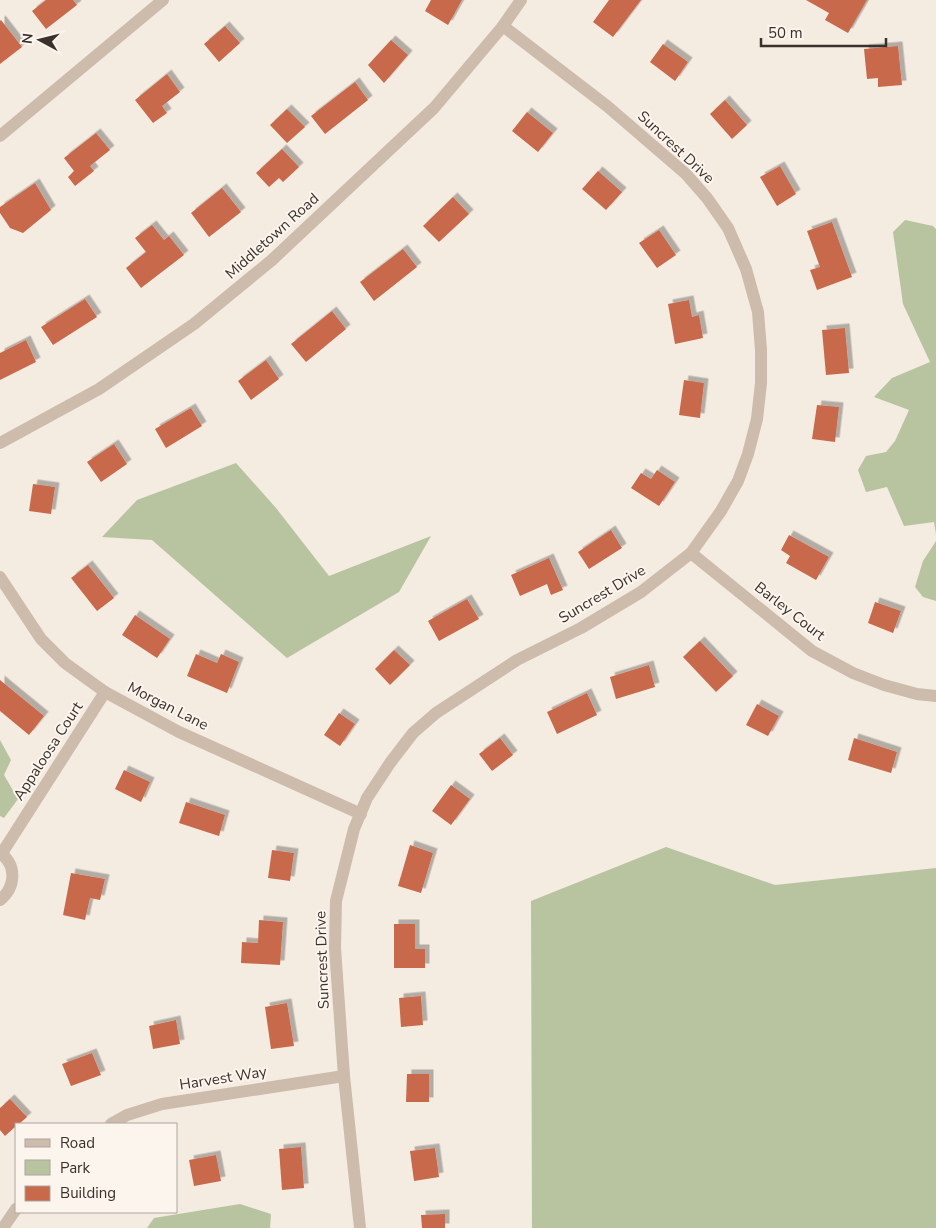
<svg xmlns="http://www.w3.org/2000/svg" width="936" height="1228" viewBox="0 0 936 1228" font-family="'Nunito Sans',sans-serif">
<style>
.green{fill:#b8c4a0}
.building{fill:#c8694b;filter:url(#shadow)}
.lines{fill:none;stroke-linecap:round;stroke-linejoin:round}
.minor{stroke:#cdbbac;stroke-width:12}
.labels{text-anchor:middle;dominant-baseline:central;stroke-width:4;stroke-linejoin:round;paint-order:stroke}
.street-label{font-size:15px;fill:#3b302b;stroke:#fbf5ee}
</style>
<defs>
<filter id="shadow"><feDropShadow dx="4.5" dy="-4.5" stdDeviation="0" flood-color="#0004"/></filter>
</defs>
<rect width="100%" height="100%" fill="#f4ebe1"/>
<g class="green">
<path d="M905 220 933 226 936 229V534L934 522 904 526 887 487 866 492 858 470 866 456 886 452 895 441 909 410 874 397 892 378 930 362 903 304 893 232Z"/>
<path d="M236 463 276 508 329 576 431 536 399 592 287 658 152 540 102 537 137 500Z"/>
<path d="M936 541V601L923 597 915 587 923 561Z"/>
<path d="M0 740 11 760 4 775 18 799 4 818 0 816Z"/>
<path d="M666 847 775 885 936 868V1228H532L531 901Z"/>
<path d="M240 1204 271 1214 270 1228H147L154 1218Z"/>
</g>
<g class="building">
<path d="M46 0H73L77 5 46 29 32 11Z"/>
<path d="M431 0H462L448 25 425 11Z"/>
<path d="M609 0H641L613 37 593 22Z"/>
<path d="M806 0H867L848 33 825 20 829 13Z"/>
<path d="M1 20 22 47 0 64V21Z"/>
<path d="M225 26 240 43 219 62 204 44Z"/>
<path d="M391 40 408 55 384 83 368 65Z"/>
<path d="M663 44 688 62 675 81 650 62Z"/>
<path d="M898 46 902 85 878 87V78L867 79 864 49Z"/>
<path d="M167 74 180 92 162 106 167 113 153 123 135 100Z"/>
<path d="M355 82 368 100 325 134 311 116Z"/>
<path d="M725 100 747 125 732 139 710 114Z"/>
<path d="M287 109 305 127 287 143 270 125Z"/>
<path d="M527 112 553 133 538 152 512 131Z"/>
<path d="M96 133 110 150 90 166 94 171 75 186 68 177 74 171 64 158Z"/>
<path d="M282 149 299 167 283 182 279 178 269 187 256 173Z"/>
<path d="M780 166 796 194 777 206 760 177Z"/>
<path d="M598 171 622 192 606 210 582 189Z"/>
<path d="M35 183 51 210 23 233 10 228 0 213V207Z"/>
<path d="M222 188 241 212 209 237 191 213Z"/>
<path d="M453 197 469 214 439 242 423 226Z"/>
<path d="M832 222 852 277 817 290 810 270 820 267 807 231Z"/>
<path d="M152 225 164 240 169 236 184 255 141 288 126 268 146 252 135 238Z"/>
<path d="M659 230 676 255 657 268 639 243Z"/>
<path d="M403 249 417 267 374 301 360 282Z"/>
<path d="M85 299 97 317 53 345 41 327Z"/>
<path d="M689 300 692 317 699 315 703 338 675 344 668 304Z"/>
<path d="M332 311 346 329 306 362 291 344Z"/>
<path d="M845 328 849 373 826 375 822 330Z"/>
<path d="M26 340 36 362 0 380V353Z"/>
<path d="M266 360 279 379 251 400 238 381Z"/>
<path d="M684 380 704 383 700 418 679 415Z"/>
<path d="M817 405 839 407 835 442 812 439Z"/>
<path d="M191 408 202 426 166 448 155 429Z"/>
<path d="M114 444 127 464 101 482 87 462Z"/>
<path d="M657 470 675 482 659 506 631 488 641 473 651 479Z"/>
<path d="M33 484 55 487 51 514 29 511Z"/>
<path d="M611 530 622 548 589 569 578 552Z"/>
<path d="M789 535 829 557 816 580 786 563 790 556 781 550Z"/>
<path d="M549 558 563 590 551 595 547 584 520 596 511 575Z"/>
<path d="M88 565 114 598 97 611 71 578Z"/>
<path d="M467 599 479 619 439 641 428 621Z"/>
<path d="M875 602 901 611 893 633 868 623Z"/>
<path d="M135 615 170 639 157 658 122 635Z"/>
<path d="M700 641 733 676 716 692 683 657Z"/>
<path d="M394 650 410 665 390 685 375 669Z"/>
<path d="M196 654 217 663 221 654 239 662 227 693 187 676Z"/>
<path d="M649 665 655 687 616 699 610 677Z"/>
<path d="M0 680 44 716 29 735 0 711Z"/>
<path d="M587 693 597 715 557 734 547 712Z"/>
<path d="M757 704 779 716 768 736 746 725Z"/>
<path d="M339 713 355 724 340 746 324 735Z"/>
<path d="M500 738 513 755 492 771 479 754Z"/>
<path d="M854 738 897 752 891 773 848 760Z"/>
<path d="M124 770 150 782 141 802 115 789Z"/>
<path d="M451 785 470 799 451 825 432 811Z"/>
<path d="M186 802 225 815 219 836 179 823Z"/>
<path d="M410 845 433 853 421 893 398 886Z"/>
<path d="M272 850 294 853 290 881 268 878Z"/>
<path d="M71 873 105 879 100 900 90 898 85 920 63 915Z"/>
<path d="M259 920 283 922 280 965 241 963 242 942 258 943Z"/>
<path d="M394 924H415V949H425V968H394Z"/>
<path d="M421 996 423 1025 401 1027 399 998Z"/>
<path d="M287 1003 294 1046 271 1049 265 1007Z"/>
<path d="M176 1020 180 1044 153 1049 149 1026Z"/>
<path d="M92 1053 101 1075 71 1086 62 1064Z"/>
<path d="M407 1074H429V1102H406Z"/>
<path d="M10 1099 27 1117 19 1124H16V1126L5 1136 0 1130V1108Z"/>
<path d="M301 1147 304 1188 282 1190 279 1149Z"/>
<path d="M435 1148 439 1177 414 1181 410 1151Z"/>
<path d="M216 1155 221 1181 194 1186 189 1160Z"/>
<path d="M445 1214V1228H422L421 1215Z"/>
</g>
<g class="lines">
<g class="minor">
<path d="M0 136 163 0"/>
<path d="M0 443 99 389 194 324 272 260 434 108 503 26 521 0"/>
<path d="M691 553 812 651 853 673 884 685 917 694 936 696"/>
<path d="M0 577 41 639 65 663 105 692 179 732 361 814"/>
<path d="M0 853C17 865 16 887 0 900"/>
<path d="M2 853 105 692"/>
<path d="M111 1124 127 1115 162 1104 344 1076"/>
<path d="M3 1228 16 1209"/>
<path d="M360 1228 344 1076 335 948 336 901 354 829 367 798 390 763 413 733 436 713 517 660 581 628 641 592 691 553 721 511 738 481 748 454 757 419 761 383V350L758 312 746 269 728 228 707 198 686 174 607 106 503 26"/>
</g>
</g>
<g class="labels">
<g class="street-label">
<text transform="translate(676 147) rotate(43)">Suncrest Drive</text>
<text transform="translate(272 236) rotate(-42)">Middletown Road</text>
<text transform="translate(602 594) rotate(-31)">Suncrest Drive</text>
<text transform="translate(790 611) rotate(38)">Barley Court</text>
<text transform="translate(168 706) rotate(27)">Morgan Lane</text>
<text transform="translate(48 751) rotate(-57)">Appaloosa Court</text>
<text transform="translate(322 960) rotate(-92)">Suncrest Drive</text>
<text transform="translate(223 1078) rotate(-9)">Harvest Way</text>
</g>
</g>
<rect x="15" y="1123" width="162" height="90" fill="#fbf5ee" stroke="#aea6a0"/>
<rect x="25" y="1139" width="25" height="8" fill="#cdbbac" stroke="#aea6a0"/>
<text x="60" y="1148" font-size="15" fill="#3b302b">Road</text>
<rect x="25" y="1160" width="25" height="15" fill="#b8c4a0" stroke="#aea6a0"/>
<text x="60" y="1173" font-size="15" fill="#3b302b">Park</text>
<rect x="25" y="1186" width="25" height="15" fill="#c8694b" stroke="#aea6a0"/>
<text x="60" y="1198" font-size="15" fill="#3b302b">Building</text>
<g transform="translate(40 40) rotate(277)" stroke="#fbf5ee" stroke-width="4" paint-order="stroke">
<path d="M0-4L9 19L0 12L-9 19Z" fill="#3b302b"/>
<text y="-8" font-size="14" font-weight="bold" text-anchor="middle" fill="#3b302b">N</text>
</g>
<path d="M761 38v8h125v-8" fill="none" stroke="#3b302b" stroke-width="2.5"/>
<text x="768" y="38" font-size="15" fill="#3b302b" stroke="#fbf5ee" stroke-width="4" paint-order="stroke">50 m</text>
</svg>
